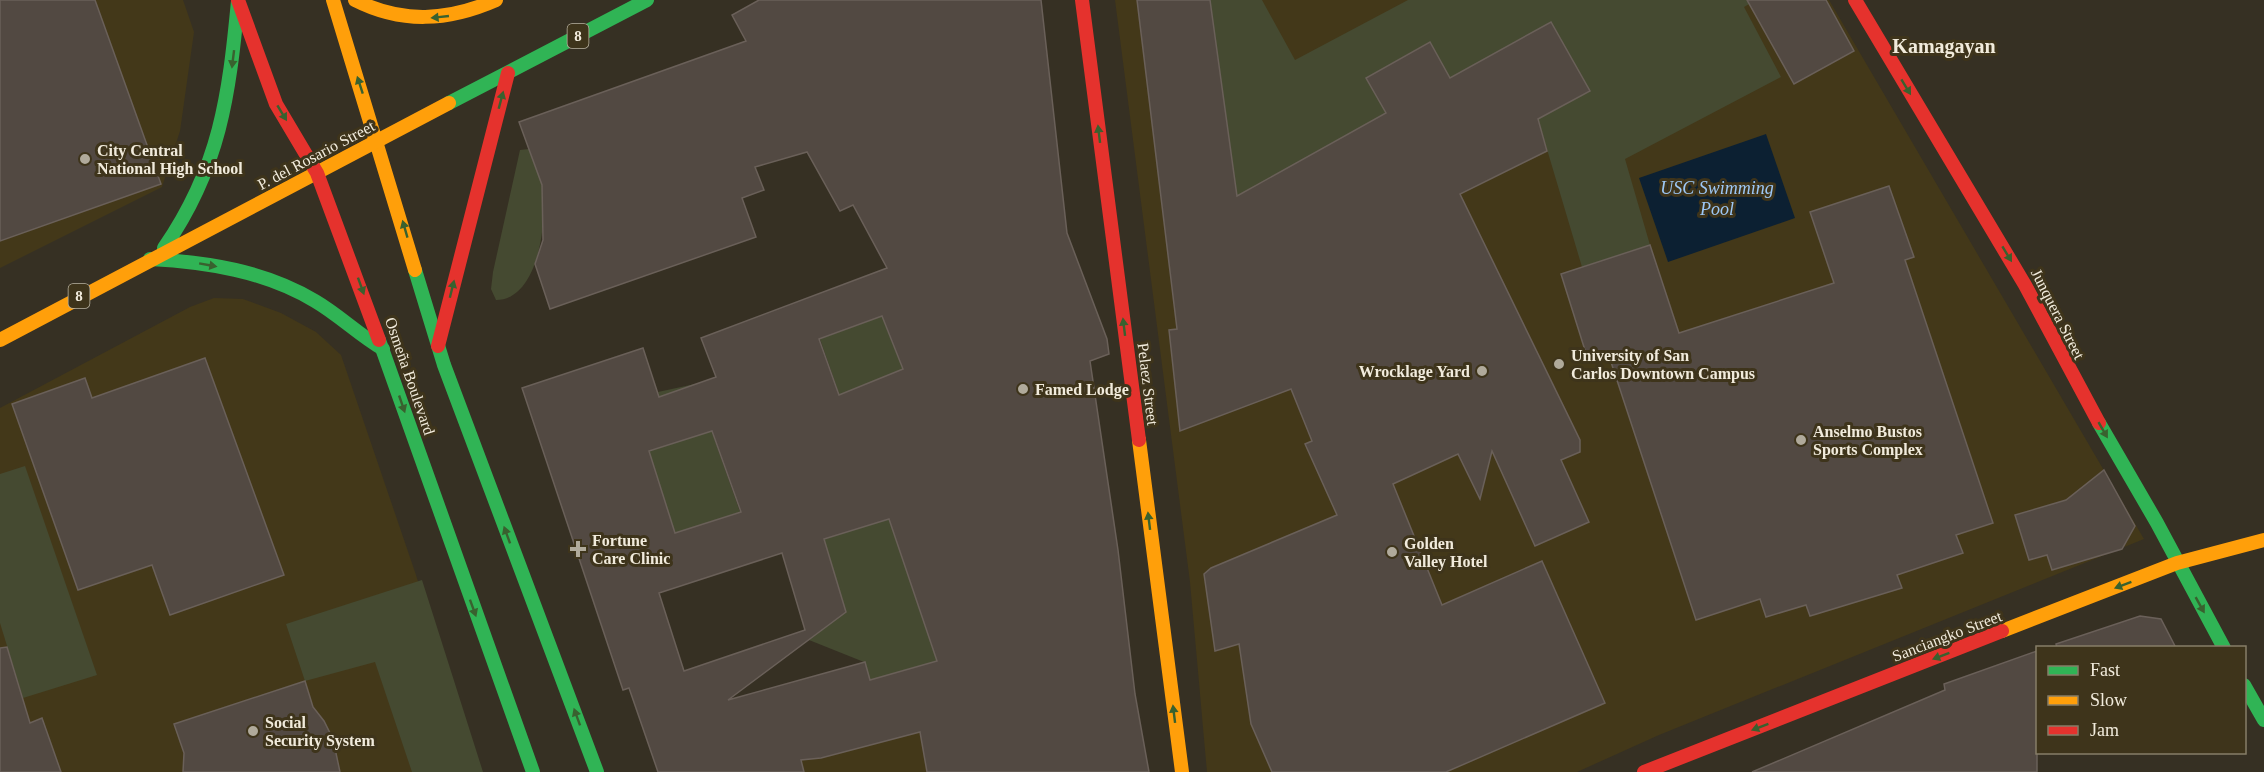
<svg xmlns="http://www.w3.org/2000/svg" width="2264" height="772" viewBox="0 0 2264 772" font-family="'Times New Roman',serif">
<style>
.built{fill:#433819}
.green{fill:#454a31}
.water{fill:#0c2032}
.building{fill:#524942;stroke:#6a6059;stroke-width:1.5;fill-rule:evenodd}
.lines{fill:none;stroke-linecap:round;stroke-linejoin:round}
.fast{stroke:#30b455;stroke-width:14}
.slow{stroke:#ff9f0a;stroke-width:14}
.jam{stroke:#e5322d;stroke-width:14}
.oneway{fill:#39612f}
.poi-dot{fill:#b0aa9b;stroke:#3e341b;stroke-width:2}
.labels{text-anchor:middle;dominant-baseline:central;stroke-width:6;stroke-linejoin:round;paint-order:stroke}
.shield{fill:#3e341b;stroke:#bbb4a2;stroke-width:1.5}
.shield-label{font-size:15px;font-weight:bold;fill:#f1ebdc}
.poi-label{font-size:16px;font-weight:bold;fill:#f1ebdc;stroke:#3e341b;text-anchor:start}
.street-label{font-size:16px;fill:#f1ebdc;stroke:#3e341b}
.water-label{font-size:18px;font-style:italic;fill:#9dc8f6;stroke:#3e341b}
.quarter-label{font-size:20px;font-weight:bold;fill:#f1ebdc;stroke:#3e341b}
</style>
<rect width="100%" height="100%" fill="#363023"/>
<g class="built">
<path d="M0 0H183L194 32 180 131 162 187 0 268Z"/>
<path d="M1115 0H1829L2144 539 1659 735 1577 772H1207L1190 582Z"/>
<path d="M214 298 243 299 281 313 316 332 341 355 416 575 478 772H0V408L190 307Z"/>
<path d="M920 732 1149 772H733Z"/>
</g>
<g class="green">
<path d="M1210 0H1262L1295 60 1408 0H1756L1744 7 1781 77 1625 159 1650 245 1582 267 1538 119 1590 91 1551 22 1450 78 1429 42 1366 78 1386 113 1237 196Z"/>
<path d="M529 149C533 160 539 173 542 185 548 216 540 300 496 300L491 289 493 272 520 150Z"/>
<path d="M888 269 940 299 884 322 903 369 856 442 820 339 885 315 870 274Z"/>
<path d="M695 384 740 512 667 536 649 451 675 443 658 392Z"/>
<path d="M25 466 97 675 23 698 0 623V474Z"/>
<path d="M889 519 937 661 870 680 864 662 809 640 846 612 824 539Z"/>
<path d="M422 580 483 772H412L375 662 305 681 286 624Z"/>
</g>
<path class="water" d="M1766 134 1795 218 1668 262 1639 178Z"/>
<g class="building">
<path d="M0 0H95L161 184 0 241Z"/>
<path d="M759 0H1041L1067 233 1107 339 1109 354 1090 361 1118 550 1135 694 1149 772H927L920 732 821 758 801 760 804 772H658L629 688 623 690 522 388 643 348 659 397 716 377 701 338 887 268 853 205 840 211 807 152 755 167 764 190 742 198 756 237 550 309 535 264 543 240 542 185 519 122 746 41 732 15ZM882 316 903 369 839 395 819 339ZM712 431 741 512 675 533 649 451ZM889 519 937 661 870 680 865 662 728 700 846 612 824 539ZM782 553 805 630 684 671 659 593Z"/>
<path d="M1137 0H1210L1237 196 1386 113 1366 78 1430 42 1450 78 1551 22 1590 91 1538 119 1547 151 1460 194 1580 440V452L1561 460 1589 522 1535 546 1492 451 1480 499 1458 454 1393 484 1442 605 1542 561 1605 703 1446 772H1272L1251 724 1239 644 1215 651 1204 574 1211 568 1337 515 1305 444 1312 441 1291 389 1180 431 1169 330 1177 329Z"/>
<path d="M1747 0H1826L1854 51 1794 84Z"/>
<path d="M1889 186 1914 257 1905 260 1993 523 1956 535 1963 553 1897 575 1902 588 1810 616 1806 605 1766 617 1760 599 1696 620 1609 356 1589 363 1561 274 1650 245 1679 333 1834 283 1810 212Z"/>
<path d="M205 358 284 575 170 615 152 565 78 590 12 404 85 378 92 398Z"/>
<path d="M2104 470 2135 526 2122 549 2052 570 2047 555 2029 560 2015 515 2066 500Z"/>
<path d="M2140 616 2161 619 2176 648H2057L2056 644Z"/>
<path d="M7 647 30 723 42 718 61 772H0V648Z"/>
<path d="M2037 651V772H1752L1945 690 1944 684Z"/>
<path d="M305 681 313 707 324 721 333 739 340 772H183L184 753 174 724Z"/>
</g>
<g class="lines">
<g class="fast">
<path d="M449 103 647 0"/>
<path d="M164 248C220 167 229 96 238 1"/>
<path d="M150 259C207 262 265 271 315 301 339 315 359 335 383 349"/>
<path d="M415 270 444 365 597 772"/>
<path d="M379 340 533 772"/>
<path d="M2099 423 2157 523 2224 648"/>
<path d="M2244 685 2264 720"/>
</g>
<g class="slow">
<path d="M333 0 415 270"/>
<path d="M355 0C402 24 448 21 496 0"/>
<path d="M0 340 449 103"/>
<path d="M1139 440 1182 772"/>
<path d="M2002 631 2177 563 2264 540"/>
</g>
<g class="jam">
<path d="M238 0 276 104 317 173 379 340"/>
<path d="M1082 0 1139 440"/>
<path d="M1855 0 2025 285 2099 423"/>
<path d="M438 346 508 73"/>
<path d="M1644 772 2002 631"/>
</g>
</g>
<defs><path id="oneway-solid" d="M-6-.8H1V-3.2L6.5 0L1 3.2V.8H-6Z" transform="scale(1.5)"/></defs>
<g class="oneway">
<use href="#oneway-solid" transform="translate(440 17) rotate(174)"/>
<use href="#oneway-solid" transform="translate(233 59) rotate(97)"/>
<use href="#oneway-solid" transform="translate(360 85) rotate(-108)"/>
<use href="#oneway-solid" transform="translate(1906 87) rotate(59)"/>
<use href="#oneway-solid" transform="translate(501 100) rotate(-75)"/>
<use href="#oneway-solid" transform="translate(282 113) rotate(59)"/>
<use href="#oneway-solid" transform="translate(1099 134) rotate(-97)"/>
<use href="#oneway-solid" transform="translate(405 229) rotate(-106)"/>
<use href="#oneway-solid" transform="translate(2007 254) rotate(59)"/>
<use href="#oneway-solid" transform="translate(208 265) rotate(10)"/>
<use href="#oneway-solid" transform="translate(361 286) rotate(70)"/>
<use href="#oneway-solid" transform="translate(452 289) rotate(-76)"/>
<use href="#oneway-solid" transform="translate(1124 327) rotate(-97)"/>
<use href="#oneway-solid" transform="translate(402 404) rotate(71)"/>
<use href="#oneway-solid" transform="translate(2103 430) rotate(60)"/>
<use href="#oneway-solid" transform="translate(1149 521) rotate(-97)"/>
<use href="#oneway-solid" transform="translate(507 535) rotate(-110)"/>
<use href="#oneway-solid" transform="translate(2123 585) rotate(159)"/>
<use href="#oneway-solid" transform="translate(2200 605) rotate(61)"/>
<use href="#oneway-solid" transform="translate(473 608) rotate(70)"/>
<use href="#oneway-solid" transform="translate(1941 656) rotate(159)"/>
<use href="#oneway-solid" transform="translate(1174 714) rotate(-97)"/>
<use href="#oneway-solid" transform="translate(577 717) rotate(-110)"/>
<use href="#oneway-solid" transform="translate(1760 727) rotate(159)"/>
</g>
<g class="poi-dot">
<circle cx="85" cy="159" r="6"/>
<circle cx="1559" cy="364" r="6"/>
<circle cx="1482" cy="371" r="6"/>
<circle cx="1023" cy="389" r="6"/>
<circle cx="1801" cy="440" r="6"/>
<path d="M575 540h6v6h6v6h-6v6h-6v-6h-6v-6h6z"/>
<circle cx="1392" cy="552" r="6"/>
<circle cx="253" cy="731" r="6"/>
</g>
<g class="labels">
<g class="shield">
<rect x="567.5" y="24" width="21" height="24" rx="4.5"/>
<rect x="68.5" y="284" width="21" height="24" rx="4.5"/>
</g>
<g class="shield-label">
<text x="578" y="36">8</text>
<text x="79" y="296">8</text>
</g>
<g class="poi-label">
<text x="97" y="150">City Central<tspan x="97" dy="18">National High School</tspan></text>
<text x="1571" y="355">University of San<tspan x="1571" dy="18">Carlos Downtown Campus</tspan></text>
<text x="1470" y="371" text-anchor="end">Wrocklage Yard</text>
<text x="1035" y="389">Famed Lodge</text>
<text x="1813" y="431">Anselmo Bustos<tspan x="1813" dy="18">Sports Complex</tspan></text>
<text x="592" y="540">Fortune<tspan x="592" dy="18">Care Clinic</tspan></text>
<text x="1404" y="543">Golden<tspan x="1404" dy="18">Valley Hotel</tspan></text>
<text x="265" y="722">Social<tspan x="265" dy="18">Security System</tspan></text>
</g>
<g class="street-label">
<text transform="translate(316 155) rotate(-28)">P. del Rosario Street</text>
<text transform="translate(2058 314) rotate(63)">Junquera Street</text>
<text transform="translate(410 376) rotate(71)">Osmeña Boulevard</text>
<text transform="translate(1148 384) rotate(83)">Pelaez Street</text>
<text transform="translate(1947 636) rotate(-21)">Sanciangko Street</text>
</g>
<g class="water-label">
<text x="1717" y="188">USC Swimming<tspan x="1717" dy="21">Pool</tspan></text>
</g>
<g class="quarter-label">
<text x="1944" y="46">Kamagayan</text>
</g>
</g>
<rect x="2036" y="646" width="210" height="108" fill="#3e341b" stroke="#867d68" stroke-width="1.5"/>
<rect x="2048" y="666" width="30" height="9" fill="#30b455" stroke="#867d68" stroke-width="1.5"/>
<text x="2090" y="676" font-size="18" fill="#f1ebdc">Fast</text>
<rect x="2048" y="696" width="30" height="9" fill="#ff9f0a" stroke="#867d68" stroke-width="1.5"/>
<text x="2090" y="706" font-size="18" fill="#f1ebdc">Slow</text>
<rect x="2048" y="726" width="30" height="9" fill="#e5322d" stroke="#867d68" stroke-width="1.5"/>
<text x="2090" y="736" font-size="18" fill="#f1ebdc">Jam</text>
</svg>
